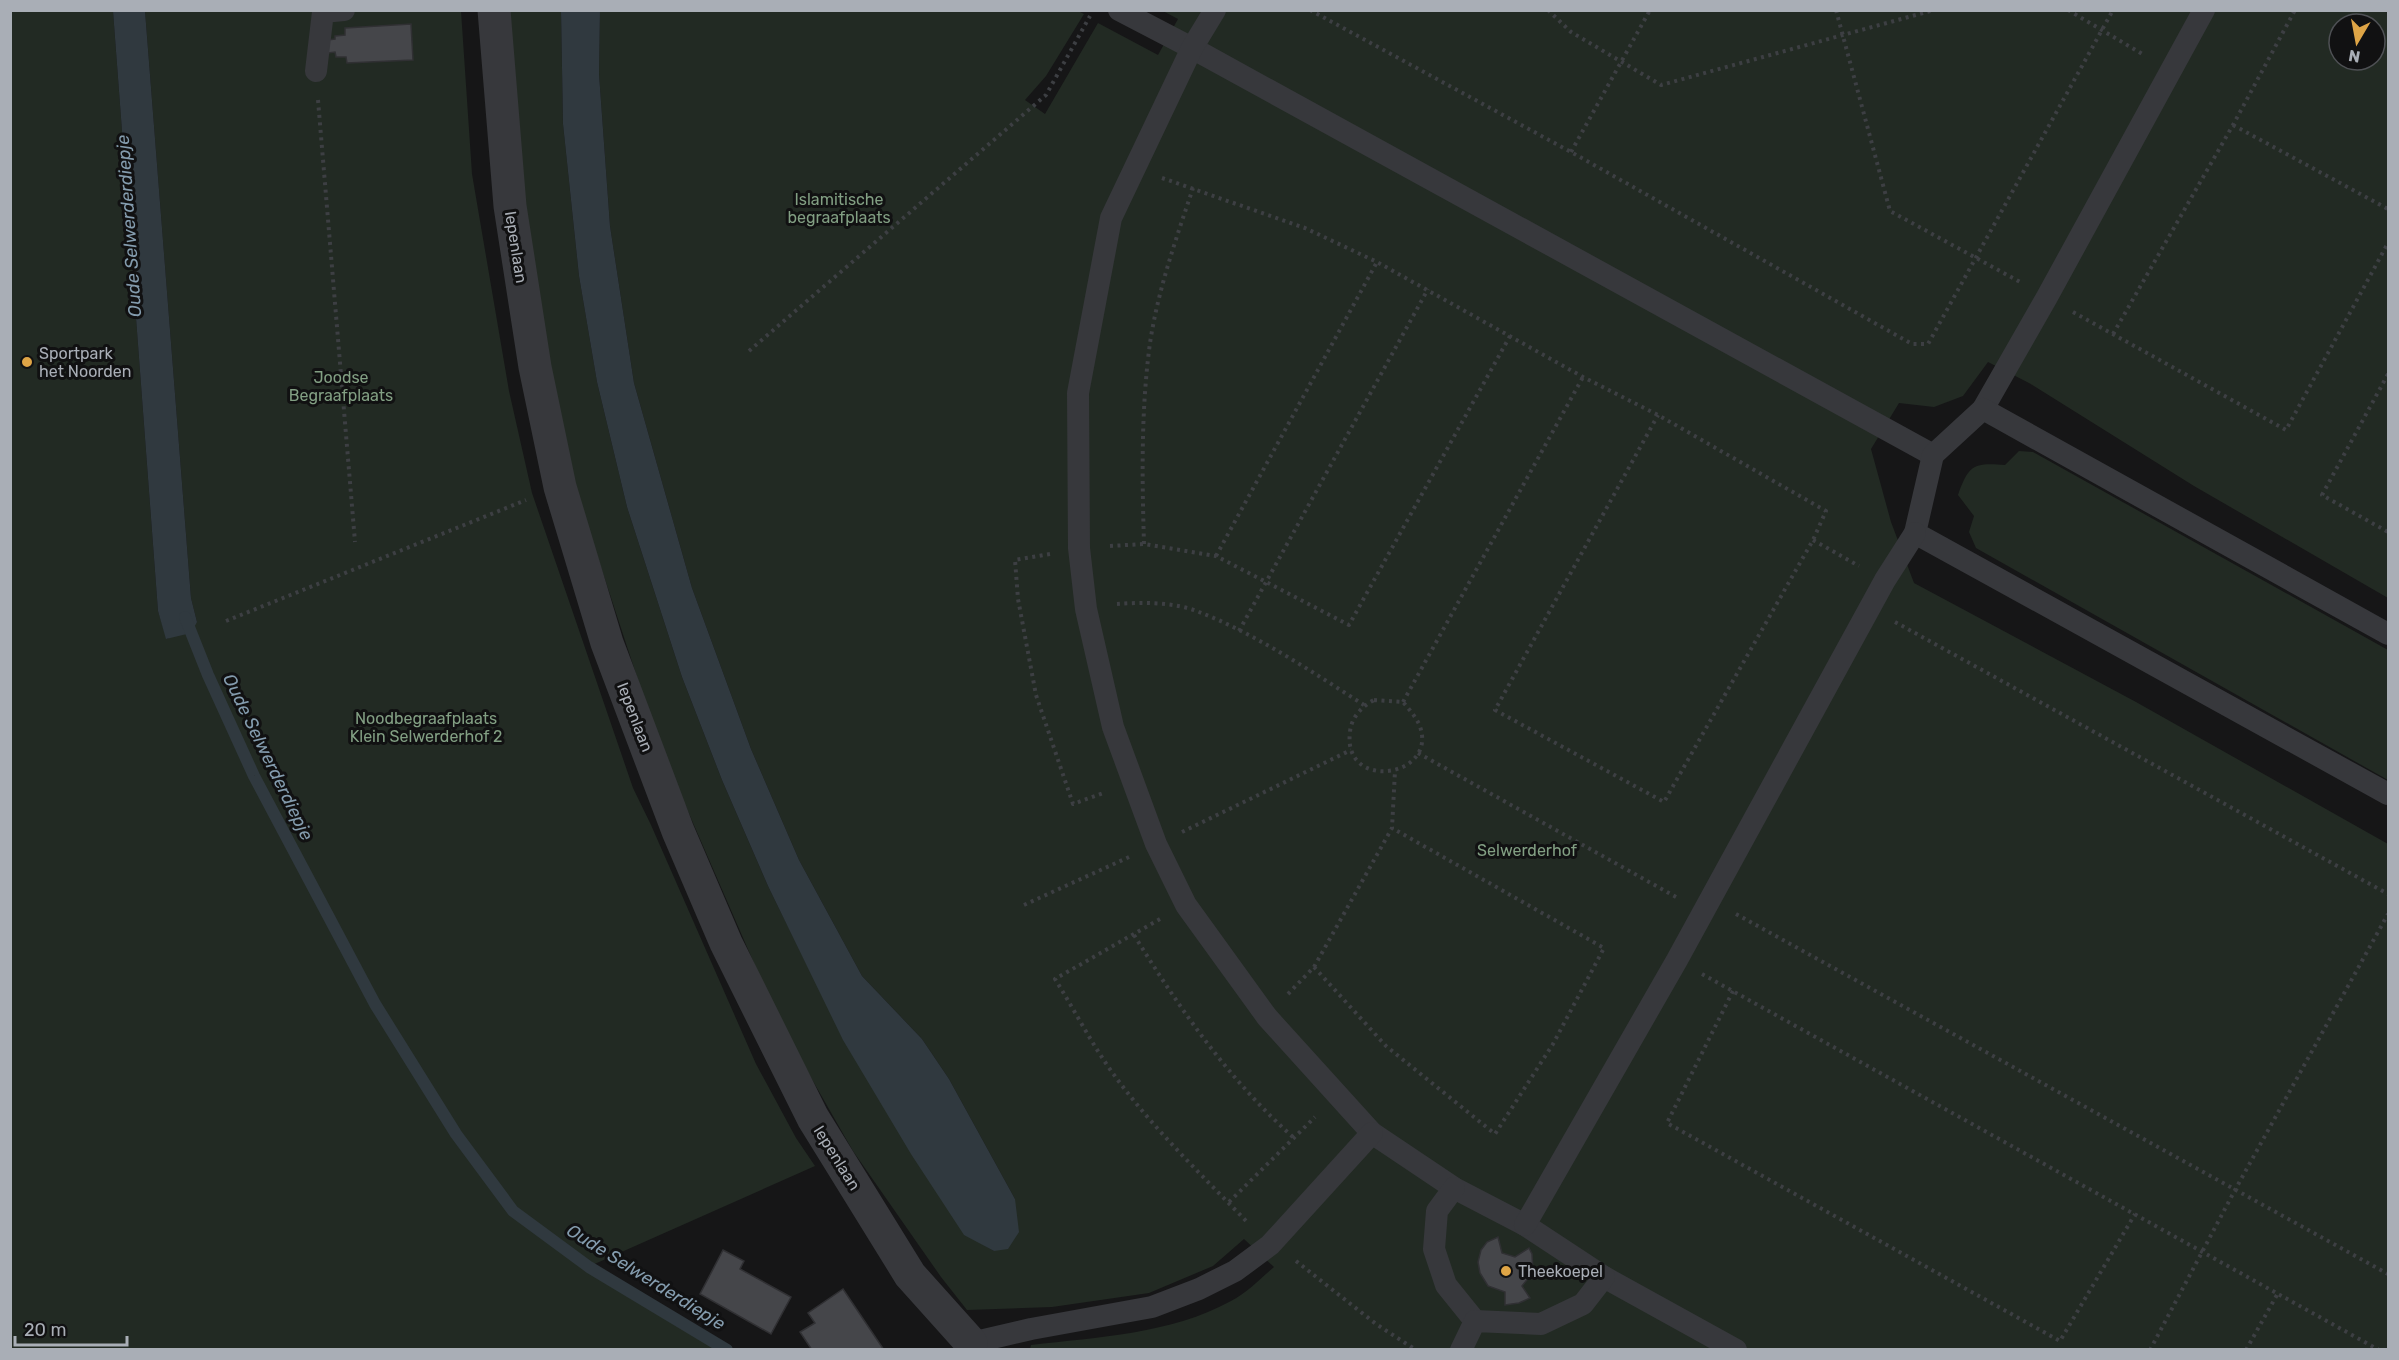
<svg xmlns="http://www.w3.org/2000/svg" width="2399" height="1360" viewBox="0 0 2399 1360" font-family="Rubik,sans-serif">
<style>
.green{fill:#222a23;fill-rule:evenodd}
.water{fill:#30393f}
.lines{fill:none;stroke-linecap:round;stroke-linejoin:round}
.stream{stroke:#30393f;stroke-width:12}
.building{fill:#45464a;stroke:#303033;stroke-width:1.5}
.path{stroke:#3d3f43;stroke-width:4;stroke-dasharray:3 4.5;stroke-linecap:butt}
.lane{stroke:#37383c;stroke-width:22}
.street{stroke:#37383c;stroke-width:33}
.poi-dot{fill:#dfa546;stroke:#111112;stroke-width:2}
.labels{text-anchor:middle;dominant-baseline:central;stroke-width:6;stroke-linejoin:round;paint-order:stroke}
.park-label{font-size:16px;fill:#829f83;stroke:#111112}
.street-label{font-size:16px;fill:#a9aeb6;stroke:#111112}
.poi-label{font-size:16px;fill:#a9aeb6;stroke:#111112;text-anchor:start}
.water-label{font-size:18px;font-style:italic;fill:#849cae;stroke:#111112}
</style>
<rect width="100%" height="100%" fill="#161617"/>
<g class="green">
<path d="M10 11H113L158 611 167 639 197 622 191 598 145 11H461L472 174 509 391 532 493 633 788 651 825 756 1064 796 1138 815 1166 590 1266 727 1349H11Z"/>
<path d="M508 11H561L563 124 579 276 597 382 627 507 682 677 722 780 768 886 813 977 980 1243 994 1251 1015 1199 949 1079 922 1039 862 976 799 860 751 749 692 588 634 383 610 226 599 74 600 11H1078L1084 14 1046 76 1025 100 1045 114 1098 23 1158 55 1178 19 1163 11H2388V598L2194 486 2029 383 1988 362 1963 396 1934 407 1899 403 1871 449 1891 522 1914 583 2136 702 2388 844V1349H1030L1031 1345C1098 1337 1171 1334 1231 1301 1247 1293 1261 1278 1274 1267L1244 1239 1213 1266 1149 1293 1052 1307 967 1310 941 1277 853 1151 781 1025 660 747 577 494 552 391 526 230ZM2339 24H2375V60H2339Z"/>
<path d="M2019 451 2033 452 2388 650V780L1976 548 1969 532 1974 516 1958 495C1969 464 1974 463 2005 465Z"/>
</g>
<g class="water">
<path d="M113 11H145L191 598 197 622 191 633 166 639 158 611Z"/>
<path d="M561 11H600L599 74 610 226 634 383 692 588 751 749 799 860 862 976 922 1039 949 1079 1015 1199 1019 1232 1008 1249 994 1251 964 1235 911 1154 843 1040 768 886 722 780 682 677 627 507 597 382 579 276 563 124Z"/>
</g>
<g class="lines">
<path class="stream" d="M185 617 208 675 254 776 375 1004 456 1134 513 1211 589 1267 727 1350"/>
</g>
<g class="building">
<path d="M411 24 413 60 347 63 346 57H336L335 52 328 53 327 40 335 39V36L345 35V28Z"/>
<path d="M1498 1237 1502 1253 1515 1257 1529 1248 1532 1254 1533 1272 1522 1286 1530 1298 1519 1303 1505 1305V1292L1488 1286 1480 1273 1478 1262 1481 1250 1487 1242Z"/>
<path d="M723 1250 744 1261 740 1269 791 1297 771 1334 700 1294Z"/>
<path d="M843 1289 884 1350H812L800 1332 815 1323 808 1313Z"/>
</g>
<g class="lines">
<g class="path">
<path d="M1310 10 1571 152 1912 344H1928L2113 10"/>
<path d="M1548 10 1571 32 1661 85 1934 10"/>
<path d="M1836 10 1890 211 2022 283"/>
<path d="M2068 10 2144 55"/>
<path d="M318 100 355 542"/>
<path d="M2233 125 2388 209"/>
<path d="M1571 152 1650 10"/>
<path d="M1162 178 1305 228 1377 262 1583 377 1658 415 1826 511 1813 540 1664 802 1495 710 1658 415"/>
<path d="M2073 312 2286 430 2388 243"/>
<path d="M2113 334 2233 125 2295 10"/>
<path d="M749 351 1046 95 1090 16"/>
<path d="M2388 374 2322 495 2388 532"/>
<path d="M1813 540 1859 566"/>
<path d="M1144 544C1142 477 1141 409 1150 343 1158 290 1176 239 1193 188"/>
<path d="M1110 546 1144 544 1216 556 1349 625 1510 336"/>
<path d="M1050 554 1015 560 1018 599 1036 695 1073 804 1106 792"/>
<path d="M1216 556 1377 262"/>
<path d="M1117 604C1143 602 1175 602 1199 612 1254 633 1314 673 1364 705"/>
<path d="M226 621 526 500"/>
<path d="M1895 622 2388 894"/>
<path d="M1239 631 1428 289"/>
<path d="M1374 700 1403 702C1409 709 1415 716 1419 724 1441 777 1342 793 1350 732 1351 718 1362 706 1374 700Z"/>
<path d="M1403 702 1583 377"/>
<path d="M1418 753 1676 897"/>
<path d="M1182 832 1351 750"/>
<path d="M1024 905 1129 857"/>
<path d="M1736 914 2388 1274"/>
<path d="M1160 919 1055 979C1072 1006 1087 1035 1105 1062 1145 1121 1198 1171 1248 1223"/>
<path d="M1134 935C1180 1009 1228 1079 1294 1138"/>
<path d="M1314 967 1386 1046 1495 1134 1553 1044 1604 948 1392 828"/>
<path d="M1702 974 2379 1350"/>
<path d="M1733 991 1667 1123 2060 1341 2135 1214"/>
<path d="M1288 994 1314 967 1392 828 1395 771"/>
<path d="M1229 1202 1315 1117"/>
<path d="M1296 1261 1376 1324 1416 1350"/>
<path d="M2150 1350 2235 1190 2388 914"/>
<path d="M2246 1350 2278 1293"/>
</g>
<g class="lane">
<path d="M1119 10 1192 48 1933 455"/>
<path d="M1215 10 1192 48 1111 218 1078 393 1079 548 1086 609 1113 727 1156 844 1186 905 1267 1017 1372 1133 1454 1188 1525 1225 1604 1277 1736 1350"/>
<path d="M316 71 323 12 344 10"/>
<path d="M1983 409 2047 297 2204 10"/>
<path d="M2388 634 1983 409 1933 455 1915 533 2388 794"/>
<path d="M1454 1188 1437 1211 1434 1249 1446 1285 1475 1321"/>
<path d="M1525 1225 1677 960 1885 580 1915 533"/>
<path d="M976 1350 971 1343 1031 1329 1152 1307 1199 1289 1235 1271 1270 1245 1372 1133"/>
<path d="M1461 1350 1475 1321 1541 1324 1583 1304 1604 1277"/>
</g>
<path class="street" d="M494 10 510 206 535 367 560 487 607 643 678 831 726 943 813 1118 910 1275 971 1343"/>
</g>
<g class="poi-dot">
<circle cx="27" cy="362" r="6"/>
<circle cx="1506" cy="1271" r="6"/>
</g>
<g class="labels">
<g class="park-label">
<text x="839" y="199">Islamitische<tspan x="839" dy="18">begraafplaats</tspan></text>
<text x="341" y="377">Joodse<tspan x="341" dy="18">Begraafplaats</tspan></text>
<text x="426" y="718">Noodbegraafplaats<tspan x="426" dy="18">Klein Selwerderhof 2</tspan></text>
<text x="1527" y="850">Selwerderhof</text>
</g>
<g class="street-label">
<text transform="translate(516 247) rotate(81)">Iepenlaan</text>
<text transform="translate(635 717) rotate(69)">Iepenlaan</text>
<text transform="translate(837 1158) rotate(58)">Iepenlaan</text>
</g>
<g class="poi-label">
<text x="39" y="353">Sportpark<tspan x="39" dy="18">het Noorden</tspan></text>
<text x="1518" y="1271">Theekoepel</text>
</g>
<g class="water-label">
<text transform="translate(129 226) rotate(-94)">Oude Selwerderdiepje</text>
<text transform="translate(268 757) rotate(64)">Oude Selwerderdiepje</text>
<text transform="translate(646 1277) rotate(32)">Oude Selwerderdiepje</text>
</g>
</g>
<rect width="2399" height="1360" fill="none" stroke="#a9aeb6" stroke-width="24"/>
<g transform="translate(2357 42) rotate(190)"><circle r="28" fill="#111112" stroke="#4e5054" stroke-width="1.5"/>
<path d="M0-4.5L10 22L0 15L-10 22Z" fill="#dfa546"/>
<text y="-9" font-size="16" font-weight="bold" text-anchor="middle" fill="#a9aeb6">N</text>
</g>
<path d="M15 1336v9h112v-9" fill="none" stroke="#a9aeb6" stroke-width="3"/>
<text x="24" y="1336" font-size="18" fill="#a9aeb6" stroke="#111112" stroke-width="4.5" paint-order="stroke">20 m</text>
</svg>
